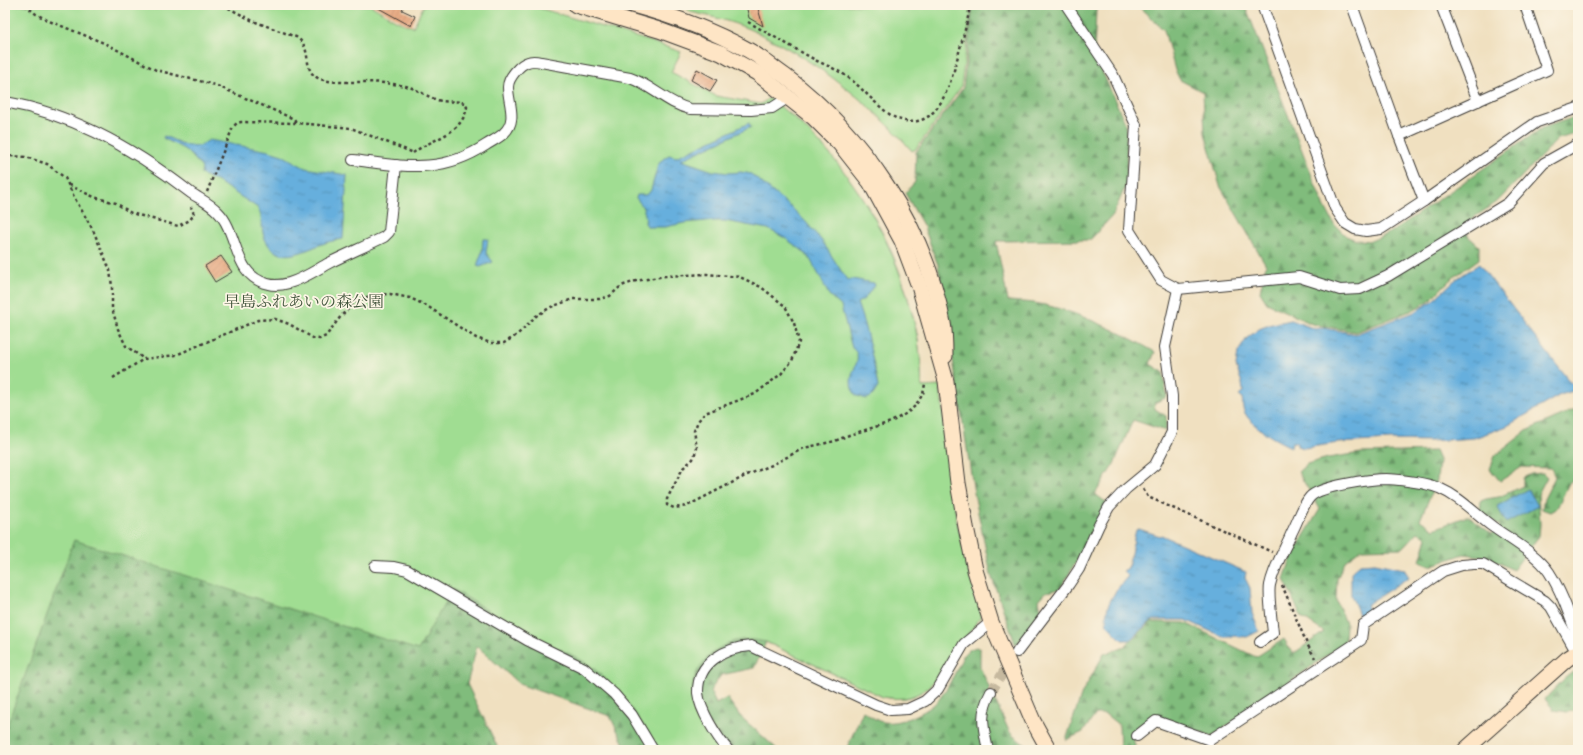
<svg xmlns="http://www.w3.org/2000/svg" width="1583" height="755" viewBox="0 0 1583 755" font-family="Vollkorn,'Noto Serif JP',serif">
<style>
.forest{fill:url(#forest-firs);stroke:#4e6c4c}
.park{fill:#a0dd92;stroke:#5e7c57}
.water{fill:url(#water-ripples);stroke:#41667c}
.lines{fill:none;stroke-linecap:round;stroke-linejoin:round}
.stream{stroke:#66afdd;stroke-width:4}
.building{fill:url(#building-hatch)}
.street-tunnel{stroke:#c6b99f;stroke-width:10;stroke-dasharray:10 5;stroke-linecap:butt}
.street-casing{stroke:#3c3935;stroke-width:12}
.secondary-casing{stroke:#3c3935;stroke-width:17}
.path{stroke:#3c3935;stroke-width:2.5;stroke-dasharray:3 3;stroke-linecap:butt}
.street{stroke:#fff;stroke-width:10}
.secondary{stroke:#fee5c5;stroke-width:15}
.labels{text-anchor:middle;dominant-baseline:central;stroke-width:3.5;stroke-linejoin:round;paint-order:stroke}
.park-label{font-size:16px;fill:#44563f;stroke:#fcf5e5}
</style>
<defs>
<pattern id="forest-firs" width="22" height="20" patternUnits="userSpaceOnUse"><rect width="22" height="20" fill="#80bc7c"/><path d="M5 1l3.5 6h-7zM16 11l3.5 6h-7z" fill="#689865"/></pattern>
<pattern id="water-ripples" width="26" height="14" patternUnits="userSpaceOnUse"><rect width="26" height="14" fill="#66afdd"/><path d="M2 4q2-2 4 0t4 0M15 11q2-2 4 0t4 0" fill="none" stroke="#538eb2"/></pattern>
<pattern id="building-hatch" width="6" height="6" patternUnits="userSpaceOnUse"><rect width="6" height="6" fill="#e5a278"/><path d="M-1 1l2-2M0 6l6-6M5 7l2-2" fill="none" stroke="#c48b67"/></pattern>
</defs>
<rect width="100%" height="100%" fill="#fcf5e5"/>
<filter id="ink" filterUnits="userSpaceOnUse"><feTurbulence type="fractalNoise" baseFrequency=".025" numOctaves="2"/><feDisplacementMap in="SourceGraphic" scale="8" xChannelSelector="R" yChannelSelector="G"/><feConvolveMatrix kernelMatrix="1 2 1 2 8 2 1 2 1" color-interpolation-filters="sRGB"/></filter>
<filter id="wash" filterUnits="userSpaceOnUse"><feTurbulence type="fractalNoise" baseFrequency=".012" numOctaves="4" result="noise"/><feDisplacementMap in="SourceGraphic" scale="16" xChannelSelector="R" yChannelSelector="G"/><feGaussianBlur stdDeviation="0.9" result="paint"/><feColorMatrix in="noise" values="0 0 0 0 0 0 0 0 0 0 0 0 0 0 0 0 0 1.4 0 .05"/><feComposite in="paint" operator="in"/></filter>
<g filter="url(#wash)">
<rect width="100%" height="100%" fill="#f0e0c0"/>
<g class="forest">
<path d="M973 5H1100L1096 10 1094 53 1126 125 1127 183 1113 215 1090 240 996 241 1008 301C1020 302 1033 302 1045 305 1081 313 1122 333 1155 352L1150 364 1163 372 1167 397 1154 403 1155 409 1166 416V431L1133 420 1114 464 1095 494 1107 503 1081 554 1060 589 1046 592 1039 600 1041 610 1016 646 991 575 974 493 938 265 924 227 905 193 915 182 916 152 963 88Z"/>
<path d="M1137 5H1245L1321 199 1334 224 1346 236 1356 240 1371 241 1393 231 1542 128 1578 116V133L1558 139 1497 202 1473 218 1467 231 1468 236 1479 246V259L1450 280 1430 300 1413 310 1356 332 1312 324 1267 303 1260 292 1266 265 1220 186 1205 133 1203 92 1180 80 1175 70 1164 30Z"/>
<path d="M789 113C848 167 892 232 911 310 915 323 918 336 919 349 921 362 920 376 923 388 934 431 946 474 956 517 964 549 971 582 981 614L980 618 934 681C920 697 904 701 883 697L766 642 754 668 721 675 710 691 716 704 727 698 740 716 778 750H627L610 716 519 684 477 646 467 684 499 750H5V117L688 116Z"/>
<path d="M1578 408V475L1569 483 1557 508 1550 512 1542 509 1544 499 1555 477 1551 468 1522 467 1500 481 1490 469 1495 456 1528 430Z"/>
<path d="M1435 451 1439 460 1437 480 1420 520 1434 529 1468 516 1492 534 1500 526 1480 511 1481 501 1486 499 1499 497 1523 486V478L1531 474 1543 473 1547 477 1538 494 1540 524 1539 536 1513 570 1488 557 1464 554 1430 566 1420 561 1427 538 1418 532 1403 548 1361 549 1345 561 1337 579 1336 600 1346 623 1345 642 1261 703 1212 736 1155 716 1136 728 1133 738 1136 750H1120L1119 725 1105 714H1096L1083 732 1066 740 1082 693 1104 654 1125 646 1151 622 1185 623 1256 657 1284 639 1293 654 1324 632 1301 617 1284 579 1292 556 1320 509 1298 472 1307 464 1328 458 1361 453Z"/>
<path d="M976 647 980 649V667L1009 731 1012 735 1032 750H846L863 711C868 714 874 719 879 721 896 727 930 712 940 698 950 685 957 669 964 654L968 650Z"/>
<path d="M1578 668V710L1567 712 1554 710 1545 699 1564 679Z"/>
</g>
<g class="park">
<path d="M5 5H370L397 21 413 27 424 5H529L649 41 681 52 671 72 716 96 761 104 769 98C850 157 903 249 919 347 921 360 921 374 922 387L940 386 956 517 968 569 981 614 980 618 934 681C920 697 904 701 883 697L766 642C755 640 743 638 732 642 711 649 689 672 693 696 697 717 710 733 722 750H660C640 720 621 691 593 668 574 653 549 646 528 635 502 621 478 604 453 589L418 650 74 540 5 731Z"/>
<path d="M685 5H972L961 87 916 149 912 151C871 102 807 54 749 29 730 21 710 16 690 12Z"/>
</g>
<g class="water">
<path d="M749 123 751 127 681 160 713 171 728 173 741 172 751 174 792 208 805 221 822 241 847 280 852 279 874 283 875 285 864 299 857 303C867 330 873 359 878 387L873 395 867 399 857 396C839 377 869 360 852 348L841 306 829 295 819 275 810 259 803 251 785 238 768 229 725 221H706L684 223 665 227H648L645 223C647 213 642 205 636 198L637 195H645L649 193 651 190 658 165 663 159 669 155 676 157Z"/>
<path d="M164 136 185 145 200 146 209 140 269 151 282 155 305 168 347 175 343 239C337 240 331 241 325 243 306 249 280 267 266 241 260 231 264 218 258 208L220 183 201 174 202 168 194 158 184 149 163 138Z"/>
<path d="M483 239H488L486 253 493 262 480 267 477 266 482 252Z"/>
<path d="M1479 264 1576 390 1560 395 1507 426 1474 438 1430 441 1390 440 1338 443 1304 448 1297 446V442H1292L1291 447C1276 440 1251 427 1244 411 1242 407 1243 402 1242 398L1239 396 1243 392 1242 383 1236 366 1238 352 1247 338 1259 329 1272 324 1291 320 1315 329 1323 328 1356 334 1415 312 1432 301 1455 280Z"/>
<path d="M1528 489 1538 506 1506 523 1497 506Z"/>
<path d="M1139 529 1160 536 1161 535 1246 572 1245 578 1250 588 1252 613 1259 631 1247 637 1235 636 1223 637 1186 620H1154L1147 624 1130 640H1122L1107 625C1103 606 1116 590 1128 576L1123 571 1128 568 1135 534 1136 530Z"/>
<path d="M1375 563 1404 569 1409 577 1366 605 1369 612 1360 617 1351 595V572L1360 564Z"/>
</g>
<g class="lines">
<path class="stream" d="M1569 387 1578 381"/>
</g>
<g id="blocks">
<g class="building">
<path d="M373 5H404L402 10 415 16 411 26Z"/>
<path d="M746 5H757L763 26 749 18Z"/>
<path d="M697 69 717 80 710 91 691 80Z"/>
<path d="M221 256 232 272 215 282 205 266Z"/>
</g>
</g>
</g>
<g filter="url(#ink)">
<use href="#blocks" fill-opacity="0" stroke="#3c3935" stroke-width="1"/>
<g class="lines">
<path class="street-tunnel" d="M991 692 1011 660"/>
<defs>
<g id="street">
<path d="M1066 5 1113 75 1136 125 1129 230 1161 280 1178 289 1299 277 1340 290 1360 289 1388 276 1508 203 1544 163 1578 144"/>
<path d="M1262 5 1335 208 1345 223 1355 229 1366 231 1381 229 1424 201 1537 122 1578 108"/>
<path d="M1352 5 1399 136 1424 201"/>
<path d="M1441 5 1478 101"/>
<path d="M5 102C74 114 136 150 191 193 200 199 211 204 218 212 239 233 233 276 268 284 275 286 282 285 289 283 303 279 316 270 329 263 347 254 366 246 384 237L389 232 396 165"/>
<path d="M1399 136 1547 70 1525 5"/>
<path d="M353 160C404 166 440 175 486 145 492 141 499 138 504 133 518 120 508 103 508 87 508 78 520 64 528 62 532 60 537 61 541 62L630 78C651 85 668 104 690 109L751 110 772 108 789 97"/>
<path d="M375 566 394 567 407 570 527 640 584 668 614 694 632 715 653 750"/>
<path d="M1260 642 1273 633C1272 622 1268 594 1270 585 1274 566 1285 549 1292 532 1298 521 1302 506 1310 497 1320 486 1371 479 1386 479 1403 480 1423 482 1439 488 1460 497 1475 514 1493 527 1511 540 1537 554 1549 572 1562 592 1570 617 1578 639"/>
<path d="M1017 652 1069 584 1079 569 1099 525 1109 507 1126 489 1155 465 1172 432V396L1165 347 1178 289"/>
<path d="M1137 736 1156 721 1210 740 1361 640 1363 625 1443 571 1462 565 1474 564H1483L1545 601 1551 607 1577 653"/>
<path d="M728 750C717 737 700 711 698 693 697 662 725 648 751 646L876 705 891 710 908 709 925 701 938 689 964 644 991 622"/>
<path d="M988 750C983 727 979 714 991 692"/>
</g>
<g id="secondary">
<path d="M576 5 659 30 721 53 757 73 813 117 840 144 870 182 902 241 919 286 946 381 958 483 966 527 975 570 991 622 1033 721 1049 750"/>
<path d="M633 5C673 16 712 30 748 50 761 57 773 68 785 76 863 135 925 226 943 323 945 333 945 345 945 356"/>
<path d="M1465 750 1567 659 1578 652"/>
</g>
</defs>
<use href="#street" class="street-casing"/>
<use href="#secondary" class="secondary-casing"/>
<g class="path">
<path d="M25 5 36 14 49 21 104 43 156 70 215 85 294 119 297 123"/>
<path d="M223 5 253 21 296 37C314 48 301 70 318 78 328 83 349 82 360 82 374 82 387 83 400 85 416 87 423 95 437 100 447 103 456 100 464 103L467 107C462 135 432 138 413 153"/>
<path d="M748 22C771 35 794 48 817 61 828 66 840 71 849 78 864 89 885 116 901 120 940 132 952 78 959 52 963 37 968 21 970 5"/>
<path d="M5 154 9 156 26 157 47 164 65 178 74 197 93 230 110 270 112 287V308L118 329 126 346 144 359"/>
<path d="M69 185 94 197 116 203 131 213 178 226 190 220 194 214 191 207"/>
<path d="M207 192 233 127 237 123 241 122 297 123 351 128 414 153"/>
<path d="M113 378 144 359 176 355 258 320 275 319 289 324 313 338 320 339 326 336 341 316 354 303 371 295 390 294 410 298 427 306 476 338 491 343H504L517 335 536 316 551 307 573 299H600L610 296 621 286 636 281 665 276 707 274 740 277 761 287 785 306 794 323 799 342 792 361 781 374 755 394 705 413 698 421 694 431 697 448 693 459 683 468 667 499V505L674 508 687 506 747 475 772 465 804 448 835 441 849 435 891 422 907 413 915 406 923 394 925 384"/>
<path d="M1143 489 1148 497 1272 552"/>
<path d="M1282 585 1307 644 1315 658"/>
</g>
<use href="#street" class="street"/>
<use href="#secondary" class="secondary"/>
</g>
</g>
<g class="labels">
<g class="park-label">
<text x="304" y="303">早島ふれあいの森公園</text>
</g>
</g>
<rect width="1583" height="755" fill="none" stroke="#fcf5e5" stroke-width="20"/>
</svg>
